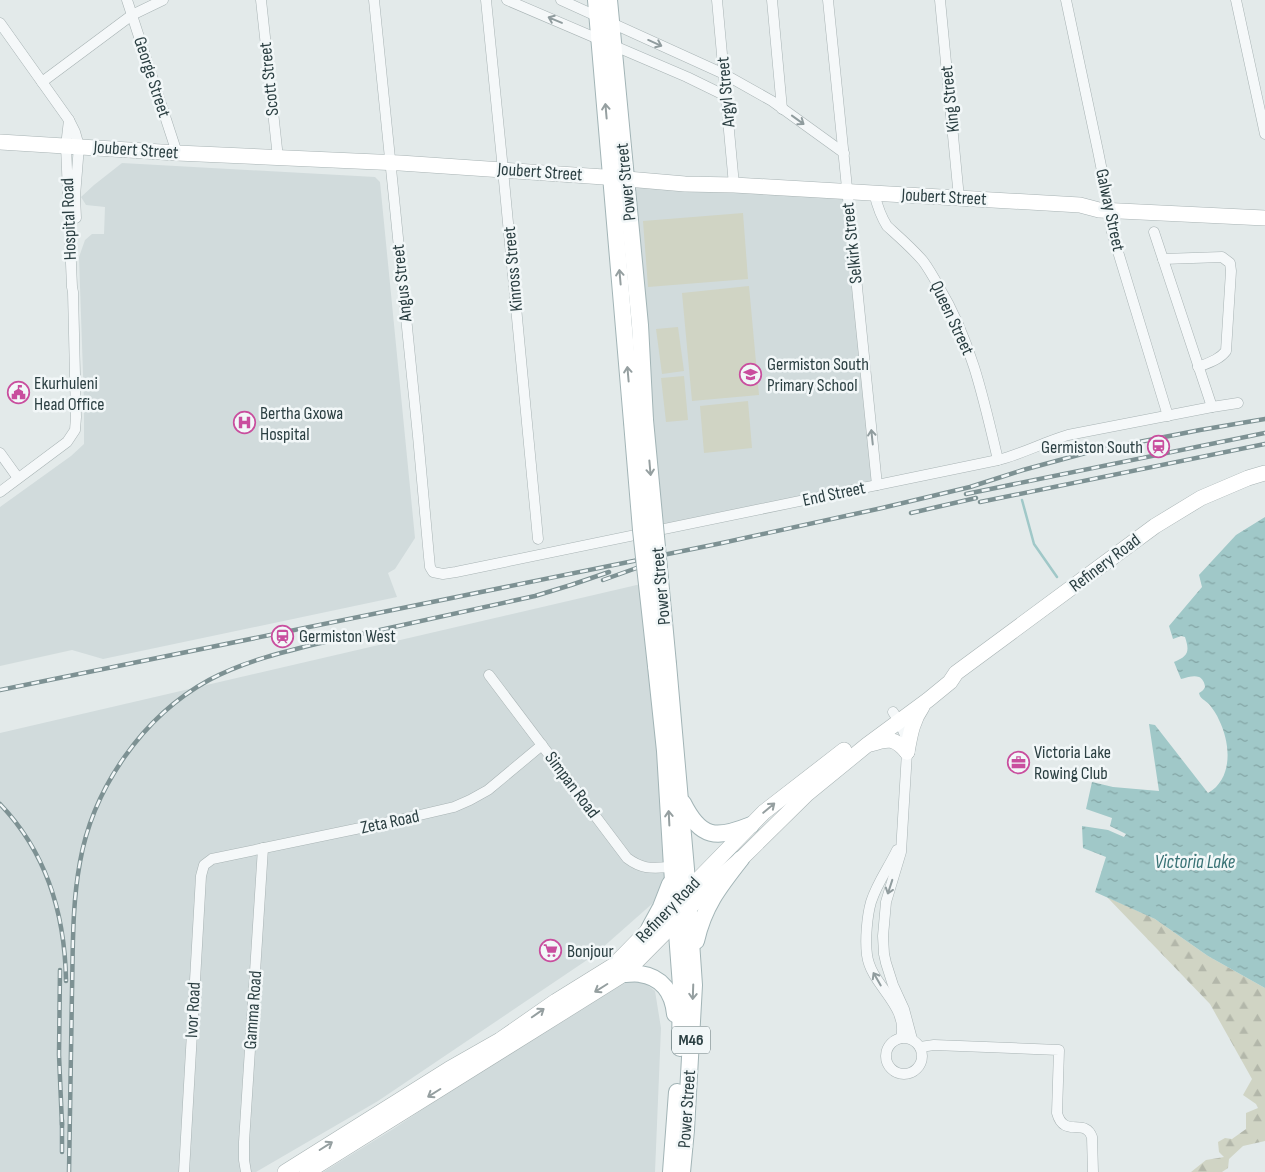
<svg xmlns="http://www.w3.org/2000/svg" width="1265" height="1172" viewBox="0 0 1265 1172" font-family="'Sofia Sans Condensed',sans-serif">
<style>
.built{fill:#d1dbdc}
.green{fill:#d0d4c4}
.forest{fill:url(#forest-firs)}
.water{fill:url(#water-ripples)}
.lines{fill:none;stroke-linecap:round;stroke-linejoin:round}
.stream{stroke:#a0c8c8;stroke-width:2.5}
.street-casing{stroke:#a8b3b4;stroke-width:11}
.secondary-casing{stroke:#a8b3b4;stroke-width:16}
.primary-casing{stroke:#a2b4b6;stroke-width:18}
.street{stroke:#f5f8f9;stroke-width:10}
.secondary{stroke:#fff;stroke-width:15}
.primary{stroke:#fff;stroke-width:16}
.rail-casing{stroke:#7d9193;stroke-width:4.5}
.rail{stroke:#f2f7f8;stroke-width:2.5;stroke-dasharray:8;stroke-linecap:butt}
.primary-bridge-casing{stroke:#a2b4b6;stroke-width:18;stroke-linecap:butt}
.primary-bridge{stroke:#fff;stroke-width:16}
.oneway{stroke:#909c9e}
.oneway2{stroke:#959fa0}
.labels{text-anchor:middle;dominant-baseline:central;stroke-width:5;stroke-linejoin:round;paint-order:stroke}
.shield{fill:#f2f7f8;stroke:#677679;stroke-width:1}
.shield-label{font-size:16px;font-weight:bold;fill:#2b3f42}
.street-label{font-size:18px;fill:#2b3f42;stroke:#f2f7f8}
.poi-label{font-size:18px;fill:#2b3f42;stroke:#f2f7f8;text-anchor:start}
.water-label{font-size:19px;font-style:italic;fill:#377174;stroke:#f2f7f8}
</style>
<defs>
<pattern id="forest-firs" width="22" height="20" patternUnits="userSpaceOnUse" patternTransform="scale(1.25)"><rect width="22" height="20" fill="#d0d4c4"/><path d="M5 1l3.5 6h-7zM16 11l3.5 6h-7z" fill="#b3b7aa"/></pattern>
<pattern id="water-ripples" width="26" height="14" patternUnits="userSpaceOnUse" patternTransform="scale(1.25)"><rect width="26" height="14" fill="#a0c8c8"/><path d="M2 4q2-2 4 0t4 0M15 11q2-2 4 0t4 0" fill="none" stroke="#83a4a4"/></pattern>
</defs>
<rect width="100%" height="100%" fill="#e3eaea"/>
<g class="built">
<path d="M122 163 375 177 380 182 415 538 395 569 388 573 397 597 103 659 72 650 0 666V507L71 456 84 444V403L79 257 85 240 92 234H104L105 207 86 205 81 197 94 185Z"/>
<path d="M624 180 851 193 878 484 649 530Z"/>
<path d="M641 584 670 888 593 956 378 1101 256 1172H0V733Z"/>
<path d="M627 978 642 981 655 991 661 1028 655 1172H323L393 1129 603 989Z"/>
</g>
<g class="green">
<path d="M743 213 748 279 648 287 643 221Z"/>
<path d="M749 286 759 395 692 401 682 293Z"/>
<path d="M678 327 684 371 662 374 656 329Z"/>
<path d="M684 376 688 420 666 422 661 378Z"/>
<path d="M748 401 752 448 704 453 700 406Z"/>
</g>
<path class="forest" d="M1107 897 1155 919 1208 956 1265 988V1141L1243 1146 1229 1159 1228 1168 1222 1172H1191L1206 1160 1224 1157 1219 1152 1218 1142 1225 1138 1232 1139 1246 1129V1113L1258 1108 1256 1104 1243 1095 1252 1079 1210 1004Z"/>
<path class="water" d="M1265 517V988L1208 956 1155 919 1095 892 1106 857 1083 848 1082 826 1108 830 1124 837 1126 834 1110 826 1112 818 1086 809 1092 782 1113 787 1159 791 1149 724 1155 725 1208 793C1233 779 1231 744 1219 720 1217 715 1213 709 1209 704 1205 700 1200 699 1199 693 1201 692 1204 690 1205 687 1205 683 1202 678 1199 677 1193 675 1186 678 1181 679L1174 662C1188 656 1190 652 1185 637L1181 636 1173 639 1169 626 1202 587 1199 575 1236 535Z"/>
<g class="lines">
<path class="stream" d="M1022 500 1034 544 1057 577"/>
<defs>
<g id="street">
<path d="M127 0 177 153"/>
<path d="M261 0 278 158"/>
<path d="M374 0 418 436 429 557 430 567 433 572 443 574 456 572 998 460C1022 454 1044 442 1068 435L1212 407 1238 403"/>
<path d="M486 0 503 170 538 539"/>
<path d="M507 0 687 77 726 96"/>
<path d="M561 0 724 74 772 101 844 153"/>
<path d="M717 0 734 185"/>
<path d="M772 0 782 109"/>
<path d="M828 0 877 485"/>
<path d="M940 0 959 198"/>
<path d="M1066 0 1098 151 1108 201 1112 232 1168 416"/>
<path d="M1236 0 1265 134"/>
<path d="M0 23 69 120 75 132 79 146 75 196 76 218"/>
<path d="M42 82 132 15 163 0"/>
<path d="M874 193C877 205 880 215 887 226 899 237 912 248 923 261 929 269 934 278 939 287 971 340 984 400 998 460"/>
<path d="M1154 232 1212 407"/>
<path d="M1163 259 1222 257 1230 263 1231 271 1226 351C1219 360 1208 363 1198 367"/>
<path d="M0 453 18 478"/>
<path d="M0 492 67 442 75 430 76 417 73 292 72 287 66 146 69 120"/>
<path d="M489 675 627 858C643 870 652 868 672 867"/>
<path d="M893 712 899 721 905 735 907 752 901 852 886 902 883 936 884 954 886 963 893 985 904 1009 912 1039"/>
<path d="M897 850C889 867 877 883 871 902 867 916 865 940 867 955 871 986 909 1005 901 1038"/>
<circle cx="904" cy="1056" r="18"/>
<path d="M920 1047 934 1045 1059 1050 1057 1113C1064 1139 1085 1117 1092 1137L1093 1172"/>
<path d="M184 1172 201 876 204 865 212 859 394 821 454 807 470 800 488 790 542 745"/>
<path d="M246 1172 244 1160V1142L263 848"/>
</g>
<g id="secondary">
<path d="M0 142 177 153 400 163 604 177 685 184 734 185 1080 205 1099 210 1265 218"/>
<path d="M871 744C889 738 895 738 907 752"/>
<path d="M907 752C910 736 912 721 922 707"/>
<path d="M681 897 764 812 844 750"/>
<path d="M285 1172 449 1069 500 1040 556 1001 614 965 658 920"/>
<path d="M307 1172 624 974 721 876 741 859 807 794 867 745 928 700 950 682 956 673 1155 526 1201 498 1248 478 1265 473"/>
</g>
<g id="primary">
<path d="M596 0 632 422"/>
<path d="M609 0 640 325 645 420"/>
<path d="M668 664 686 869 694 985 686 1130 682 1172"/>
<path d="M656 666 665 751 672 867 681 986 680 1048"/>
<path d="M683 803C701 839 716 839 751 825"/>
<path d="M649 929 661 907 670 884"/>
<path d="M696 941C704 906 719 887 741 859"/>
<path d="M624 974C629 974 635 973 640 974 662 977 673 993 675 1014"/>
<path d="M671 1172 677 1092"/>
</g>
</defs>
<use href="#street" class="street-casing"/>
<use href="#secondary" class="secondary-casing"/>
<use href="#primary" class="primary-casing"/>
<use href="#street" class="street"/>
<use href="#secondary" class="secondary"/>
<use href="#primary" class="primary"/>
<defs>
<g id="rail">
<path d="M966 494 1265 433"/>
<path d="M980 502 1265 444"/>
<path d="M911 513 976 498"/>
<path d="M603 580 645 565"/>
<path d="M0 690 722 543 882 508 970 487 1023 470 1093 451 1200 430 1265 419"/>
<path d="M0 804C47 853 65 914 66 981"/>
<path d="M60 970 59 1055 62 1125"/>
<path d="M62 1152V1120"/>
<path d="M69 1172C70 1112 71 1051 72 991 73 948 72 905 80 862 93 788 143 716 209 680 243 662 279 653 316 644L535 596 571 585 609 572"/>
</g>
</defs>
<use href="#rail" class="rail-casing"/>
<use href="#rail" class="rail"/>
<defs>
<g id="primary-bridge">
<path d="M645 420 668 664"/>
<path d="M632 422 641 530 656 666"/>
</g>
</defs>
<use href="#primary-bridge" class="primary-bridge-casing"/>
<use href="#primary-bridge" class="primary-bridge"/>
</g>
<defs><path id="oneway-shaft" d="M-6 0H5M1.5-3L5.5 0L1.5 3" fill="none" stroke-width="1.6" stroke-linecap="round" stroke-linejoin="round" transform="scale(1.25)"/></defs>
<g class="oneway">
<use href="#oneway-shaft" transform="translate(555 20) rotate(-157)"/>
<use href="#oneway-shaft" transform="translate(655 43) rotate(24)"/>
<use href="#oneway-shaft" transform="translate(798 120) rotate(36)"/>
<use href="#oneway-shaft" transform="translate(872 437) rotate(-96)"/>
<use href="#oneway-shaft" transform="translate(890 887) rotate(108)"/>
<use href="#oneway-shaft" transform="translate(877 979) rotate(-120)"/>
</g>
<g class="oneway2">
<use href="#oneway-shaft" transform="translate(606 111) rotate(-95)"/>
<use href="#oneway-shaft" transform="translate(620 277) rotate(-95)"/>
<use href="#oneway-shaft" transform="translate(628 374) rotate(-95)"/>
<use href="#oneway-shaft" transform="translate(650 468) rotate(85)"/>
<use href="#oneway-shaft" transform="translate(769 808) rotate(-40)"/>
<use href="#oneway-shaft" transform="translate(669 818) rotate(-93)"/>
<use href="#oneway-shaft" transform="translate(601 988) rotate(148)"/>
<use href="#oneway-shaft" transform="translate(693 992) rotate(92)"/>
<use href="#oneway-shaft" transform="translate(538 1013) rotate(-35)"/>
<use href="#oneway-shaft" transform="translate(434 1093) rotate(148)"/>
<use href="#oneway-shaft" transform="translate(326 1146) rotate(-32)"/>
</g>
<defs>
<symbol id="school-ring" viewBox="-11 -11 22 22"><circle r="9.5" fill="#f2f7f8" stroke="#c94e9e" stroke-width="1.5"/><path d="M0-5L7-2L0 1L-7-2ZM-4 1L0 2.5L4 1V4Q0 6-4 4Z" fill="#c94e9e"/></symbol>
<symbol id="civic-ring" viewBox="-11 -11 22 22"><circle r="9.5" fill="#f2f7f8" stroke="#c94e9e" stroke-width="1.5"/><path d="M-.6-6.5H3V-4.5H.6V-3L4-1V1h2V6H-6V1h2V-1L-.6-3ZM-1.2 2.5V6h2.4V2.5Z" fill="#c94e9e"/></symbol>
<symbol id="hospital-ring" viewBox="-11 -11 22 22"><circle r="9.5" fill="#f2f7f8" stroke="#c94e9e" stroke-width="1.5"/><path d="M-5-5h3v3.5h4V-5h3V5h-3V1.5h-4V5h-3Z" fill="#c94e9e"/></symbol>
<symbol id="station-ring" viewBox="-11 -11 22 22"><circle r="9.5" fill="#f2f7f8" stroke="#c94e9e" stroke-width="1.5"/><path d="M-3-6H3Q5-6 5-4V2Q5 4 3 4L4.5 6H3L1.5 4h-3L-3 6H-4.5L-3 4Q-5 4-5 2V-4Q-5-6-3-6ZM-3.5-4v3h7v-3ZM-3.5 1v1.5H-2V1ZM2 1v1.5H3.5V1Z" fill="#c94e9e"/></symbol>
<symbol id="office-ring" viewBox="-11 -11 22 22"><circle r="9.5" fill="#f2f7f8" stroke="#c94e9e" stroke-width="1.5"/><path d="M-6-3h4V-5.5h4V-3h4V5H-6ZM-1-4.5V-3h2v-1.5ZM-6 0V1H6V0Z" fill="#c94e9e"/></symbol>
<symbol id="supermarket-ring" viewBox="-11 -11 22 22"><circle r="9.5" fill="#f2f7f8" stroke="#c94e9e" stroke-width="1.5"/><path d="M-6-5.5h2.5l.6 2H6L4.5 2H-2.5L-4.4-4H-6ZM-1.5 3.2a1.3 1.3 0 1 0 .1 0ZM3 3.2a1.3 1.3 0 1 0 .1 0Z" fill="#c94e9e"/></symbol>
</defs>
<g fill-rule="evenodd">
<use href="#school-ring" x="738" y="362" width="25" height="25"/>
<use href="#civic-ring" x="6" y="380" width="25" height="25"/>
<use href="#hospital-ring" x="232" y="410" width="25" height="25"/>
<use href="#station-ring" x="1146" y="434" width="25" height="25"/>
<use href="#station-ring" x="270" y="624" width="25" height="25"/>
<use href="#office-ring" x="1006" y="750" width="25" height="25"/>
<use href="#supermarket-ring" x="538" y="938" width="25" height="25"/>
</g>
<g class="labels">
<rect class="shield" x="672" y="1026.5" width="38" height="27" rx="4"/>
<g class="shield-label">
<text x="691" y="1040">M46</text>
</g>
<g class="street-label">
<text transform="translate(152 77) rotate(72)">George Street</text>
<text transform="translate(269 79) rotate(-96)">Scott Street</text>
<text transform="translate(726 92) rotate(-95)">Argyl Street</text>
<text transform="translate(950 99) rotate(-96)">King Street</text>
<text transform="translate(136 150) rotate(4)">Joubert Street</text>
<text transform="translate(540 172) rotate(4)">Joubert Street</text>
<text transform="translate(626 182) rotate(-96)">Power Street</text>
<text transform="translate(944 197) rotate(3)">Joubert Street</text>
<text transform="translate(1110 210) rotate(78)">Galway Street</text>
<text transform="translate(69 219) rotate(-92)">Hospital Road</text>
<text transform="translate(852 243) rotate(-96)">Selkirk Street</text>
<text transform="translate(513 269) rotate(-95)">Kinross Street</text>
<text transform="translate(402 283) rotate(-96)">Angus Street</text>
<text transform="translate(952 318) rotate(65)">Queen Street</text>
<text transform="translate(834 494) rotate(-12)">End Street</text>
<text transform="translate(1105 563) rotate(-37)">Refinery Road</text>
<text transform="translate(661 586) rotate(-95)">Power Street</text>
<text transform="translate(572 785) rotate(53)">Simpan Road</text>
<text transform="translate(390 822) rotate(-12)">Zeta Road</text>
<text transform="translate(668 910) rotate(-46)">Refinery Road</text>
<text transform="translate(193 1010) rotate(-87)">Ivor Road</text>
<text transform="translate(253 1010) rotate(-86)">Gamma Road</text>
<text transform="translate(687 1109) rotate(-86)">Power Street</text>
</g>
<g class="poi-label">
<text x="767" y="364">Germiston South<tspan x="767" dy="21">Primary School</tspan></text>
<text x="34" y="383">Ekurhuleni<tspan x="34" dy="21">Head Office</tspan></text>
<text x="260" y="413">Bertha Gxowa<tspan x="260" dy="21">Hospital</tspan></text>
<text x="1143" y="447" text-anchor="end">Germiston South</text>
<text x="299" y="636">Germiston West</text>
<text x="1034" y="752">Victoria Lake<tspan x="1034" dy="21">Rowing Club</tspan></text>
<text x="567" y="951">Bonjour</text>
</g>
<g class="water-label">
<text x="1195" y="862">Victoria Lake</text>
</g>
</g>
</svg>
